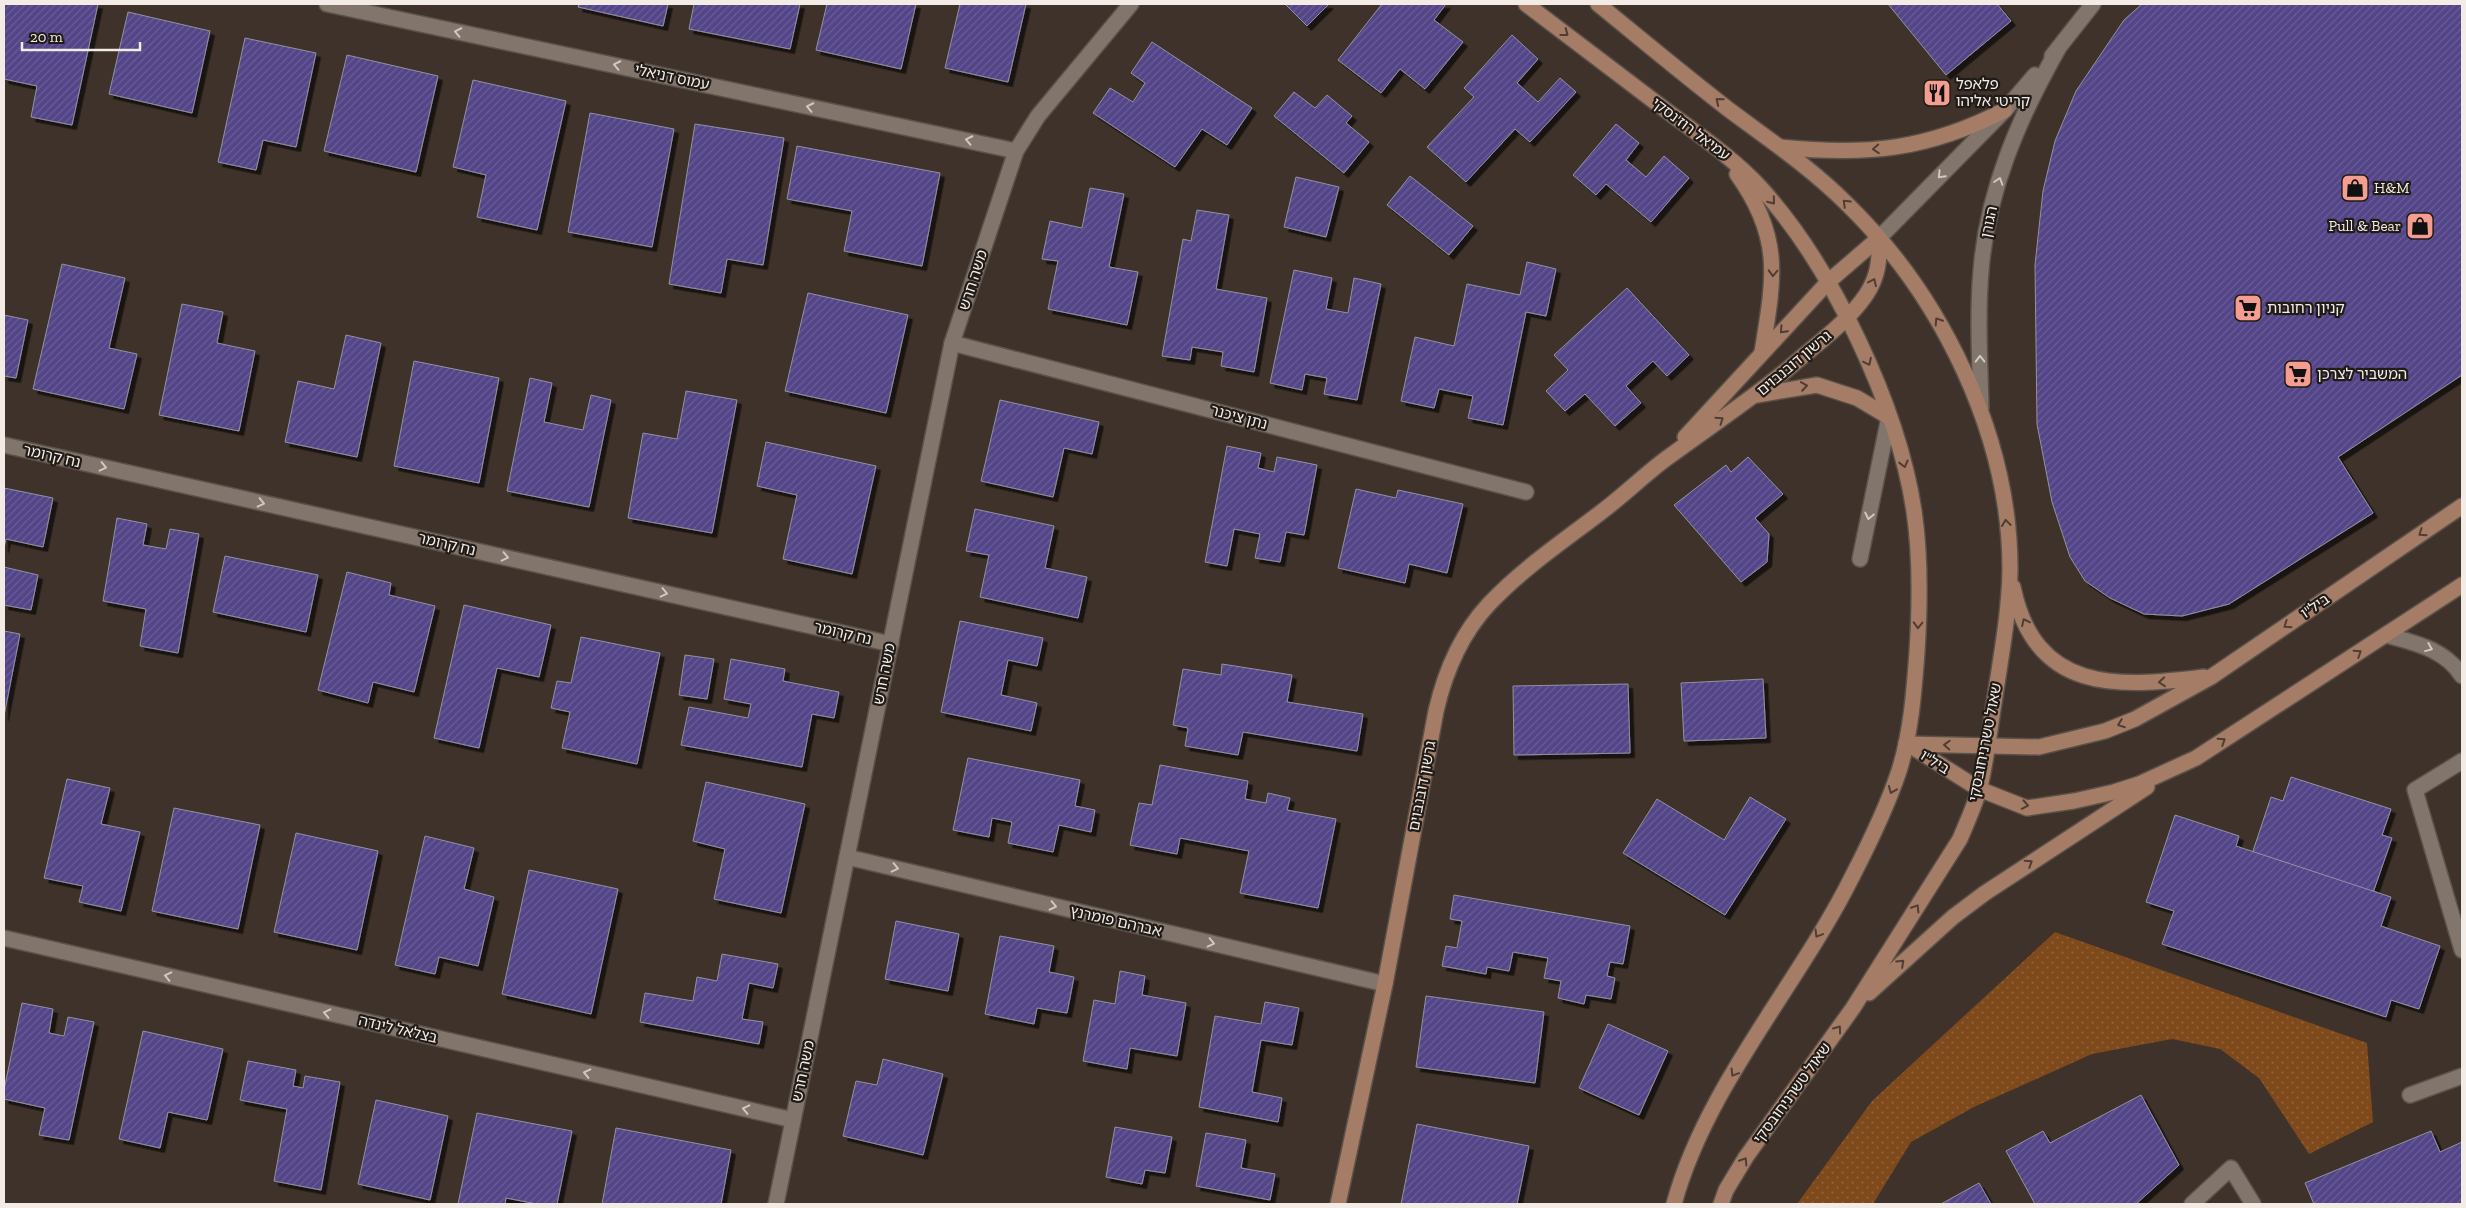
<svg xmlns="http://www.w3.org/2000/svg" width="2466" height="1208" viewBox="0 0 2466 1208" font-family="'Zilla Slab','Noto Sans Hebrew',serif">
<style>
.grass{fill:url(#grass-dots)}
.building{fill:url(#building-hatch);stroke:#9392a0;filter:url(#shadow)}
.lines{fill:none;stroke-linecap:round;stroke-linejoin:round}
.lane-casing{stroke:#5a5149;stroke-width:18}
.street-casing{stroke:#5a5149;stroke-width:18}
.secondary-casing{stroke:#5a5149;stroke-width:18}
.lane{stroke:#82756b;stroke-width:15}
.street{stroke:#82756b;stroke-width:15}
.secondary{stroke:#a57d66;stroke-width:15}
.oneway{stroke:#d1c8c1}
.oneway2{stroke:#4f3d33}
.labels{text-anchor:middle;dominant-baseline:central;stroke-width:4.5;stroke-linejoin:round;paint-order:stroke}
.street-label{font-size:15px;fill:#f3ece6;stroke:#211b18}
.poi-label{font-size:15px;fill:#f3ece6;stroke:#211b18;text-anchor:start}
</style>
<defs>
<pattern id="grass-dots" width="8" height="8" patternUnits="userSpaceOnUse" patternTransform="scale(1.25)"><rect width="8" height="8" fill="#7e491b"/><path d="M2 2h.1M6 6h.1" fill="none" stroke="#91633c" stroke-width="1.8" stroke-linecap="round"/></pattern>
<pattern id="building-hatch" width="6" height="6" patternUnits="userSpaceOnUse" patternTransform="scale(1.25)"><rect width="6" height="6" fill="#524487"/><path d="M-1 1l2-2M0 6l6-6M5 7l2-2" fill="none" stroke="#6b5f98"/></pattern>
<filter id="shadow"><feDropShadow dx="4.5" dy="4.5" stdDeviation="0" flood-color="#0009"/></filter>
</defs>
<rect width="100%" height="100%" fill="#3e322a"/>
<path class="grass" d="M2055 932 2367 1043 2373 1122 2309 1154 2259 1078 2220 1049 2172 1039 2092 1054 1974 1107 1911 1142 1873 1204H1797L1872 1101Z"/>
<g class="building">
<path d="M4 4H98L72 125 31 117 37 86 4 79Z"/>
<path d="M579 4H668L663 26 578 7Z"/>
<path d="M694 4H800L790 49 689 29Z"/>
<path d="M827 4H916L901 69 816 50Z"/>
<path d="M960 4H1026L1008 82 945 68Z"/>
<path d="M1285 4H1329L1307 26Z"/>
<path d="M1382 4H1446L1434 20 1463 42 1425 89 1400 69 1381 93 1338 60Z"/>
<path d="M1888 4H1997L2011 21 1946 75Z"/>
<path d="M2142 4H2462V375L2338 457 2373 513 2229 604 2182 616 2144 614 2110 598 2085 581 2070 557 2052 502 2037 424 2035 265 2043 191 2055 141 2076 91 2124 20Z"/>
<path d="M128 12 210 31 192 113 109 94Z"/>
<path d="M1512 35 1538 59 1517 83 1538 102 1560 78 1576 92 1530 142 1515 129 1466 182 1427 147 1474 97 1464 88Z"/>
<path d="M245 38 316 53 296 147 263 140 256 170 218 162Z"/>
<path d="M1152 42 1252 108 1227 145 1202 129 1175 167 1093 113 1110 88 1133 102 1145 83 1131 73Z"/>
<path d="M347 55 438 76 416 172 324 151Z"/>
<path d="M473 80 566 101 537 230 477 217 486 175 453 167Z"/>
<path d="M1294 92 1315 108 1327 95 1352 116 1346 123 1369 142 1344 173 1274 116Z"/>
<path d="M590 113 674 129 652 247 568 232Z"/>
<path d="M695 124 784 138 763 265 727 259 721 293 669 284Z"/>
<path d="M1616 124 1639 143 1626 160 1646 177 1664 156 1689 178 1651 222 1606 184 1596 195 1573 175Z"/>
<path d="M797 146 940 173 922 266 844 251 852 211 787 199Z"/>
<path d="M1410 176 1473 226 1449 255 1387 205Z"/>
<path d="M1296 177 1339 187 1326 237 1284 227Z"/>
<path d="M1090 188 1124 194 1109 267 1138 272 1127 325 1048 309 1058 261 1042 259 1050 221 1082 228Z"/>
<path d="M1197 210 1229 215 1216 289 1267 298 1254 372 1221 366 1223 352 1192 347 1190 360 1162 356 1183 239 1191 241Z"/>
<path d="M1527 262 1556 269 1546 316 1526 312 1503 425 1468 418 1473 396 1439 389 1434 408 1401 401 1415 337 1454 346 1467 284 1520 295Z"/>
<path d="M62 264 125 278 109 348 137 354 124 409 33 389Z"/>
<path d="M1294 270 1332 278 1326 309 1348 313 1354 278 1381 284 1357 400 1324 394 1327 378 1305 374 1302 390 1270 383Z"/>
<path d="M1627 288 1689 355 1667 376 1653 361 1626 386 1641 403 1615 426 1585 394 1565 411 1546 391 1568 370 1554 355Z"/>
<path d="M808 293 908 315 886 413 785 391Z"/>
<path d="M182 304 223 312 217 343 255 351 239 431 159 415Z"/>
<path d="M4 315 28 320 16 378 4 376Z"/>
<path d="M346 335 381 343 357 457 285 442 298 381 334 389Z"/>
<path d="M414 361 499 378 479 483 394 466Z"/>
<path d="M530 378 552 383 544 422 583 430 591 395 611 400 589 507 507 491Z"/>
<path d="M686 391 737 400 712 533 628 518 643 433 677 439Z"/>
<path d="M1000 400 1099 422 1092 454 1064 448 1053 497 981 481Z"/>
<path d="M766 442 876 466 852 574 783 559 797 495 757 486Z"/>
<path d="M1227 446 1261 453 1258 468 1274 472 1277 457 1317 465 1304 535 1286 532 1280 562 1255 558 1260 534 1234 529 1227 566 1205 562Z"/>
<path d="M1748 457 1783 494 1755 518 1769 534 1767 562 1741 582 1674 505 1726 465 1731 472Z"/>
<path d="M4 488 53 498 43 547 6 539 4 548Z"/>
<path d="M1356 489 1396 498 1398 490 1463 504 1447 573 1409 564 1405 583 1338 568Z"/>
<path d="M975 509 1054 526 1045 568 1087 577 1078 618 980 597 989 555 966 551Z"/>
<path d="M117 518 147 524 143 545 166 549 170 529 199 534 178 653 140 646 146 609 103 601Z"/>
<path d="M225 556 318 575 306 632 213 612Z"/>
<path d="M4 567 38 575 31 610 4 605Z"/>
<path d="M347 572 391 583 389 595 435 606 414 692 373 682 368 703 318 690Z"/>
<path d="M464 605 551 625 539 677 497 668 479 748 434 738Z"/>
<path d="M960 621 1043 638 1037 666 1008 660 1001 695 1037 703 1031 731 941 712Z"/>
<path d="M4 631 20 634 4 716Z"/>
<path d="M581 637 660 653 637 764 562 748 570 712 551 708 557 681 571 683Z"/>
<path d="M685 655 714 659 707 699 679 695Z"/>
<path d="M731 659 785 669 783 681 839 692 834 718 812 714 802 767 681 745 689 707 748 718 751 704 724 699Z"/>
<path d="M1222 664 1292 675 1287 702 1363 714 1357 751 1243 732 1238 755 1185 746 1188 728 1173 725 1183 669 1221 675Z"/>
<path d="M1763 679 1766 738 1684 741 1681 683Z"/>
<path d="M1628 684 1630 753 1514 755 1513 686Z"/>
<path d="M968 758 1080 780 1075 806 1095 810 1091 832 1059 825 1053 852 1008 843 1012 822 992 818 989 837 953 830Z"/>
<path d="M1160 765 1248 781 1245 799 1266 803 1268 793 1290 798 1287 810 1336 819 1318 908 1240 893 1249 851 1180 838 1177 854 1130 845 1139 803 1152 805Z"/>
<path d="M2291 777 2391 809 2382 835 2392 838 2367 910 2373 911 2366 933 2348 927 2335 965 2290 950 2300 923 2286 918 2277 945 2231 929 2244 889 2232 885 2239 863 2248 866 2271 797 2283 801Z"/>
<path d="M67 779 110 788 101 824 140 832 121 911 79 902 83 886 44 878Z"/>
<path d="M706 782 805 804 781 913 714 899 725 849 693 841Z"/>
<path d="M1750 797 1786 819 1725 915 1623 853 1657 799 1724 840Z"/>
<path d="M174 808 260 825 238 929 152 911Z"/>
<path d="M2175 815 2239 836 2236 846 2391 897 2381 926 2440 946 2419 1009 2391 1000 2386 1017 2162 944 2174 911 2146 902Z"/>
<path d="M296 833 378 851 357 950 274 932Z"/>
<path d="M425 836 474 848 464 889 494 897 478 966 439 957 435 974 395 965Z"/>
<path d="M529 870 618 889 591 1014 502 994Z"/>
<path d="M1454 895 1630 926 1623 964 1610 962 1607 976 1615 978 1611 999 1586 995 1584 1004 1558 998 1561 981 1544 978 1548 958 1513 952 1509 971 1487 967 1486 974 1442 966 1446 946 1457 948 1462 921 1450 919Z"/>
<path d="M896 921 959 934 948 991 885 979Z"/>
<path d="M1000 936 1054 946 1049 972 1074 977 1067 1013 1037 1008 1034 1024 985 1014Z"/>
<path d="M722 954 778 964 773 988 749 983 742 1019 763 1022 759 1044 640 1022 645 993 693 1001 697 977 717 981Z"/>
<path d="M1120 971 1145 976 1142 995 1186 1003 1177 1056 1130 1048 1127 1069 1083 1061 1094 1000 1115 1004Z"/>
<path d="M1426 996 1544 1012 1535 1083 1416 1067Z"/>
<path d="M1265 1002 1299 1008 1292 1045 1261 1040 1252 1092 1282 1098 1278 1122 1199 1107 1215 1016 1261 1024Z"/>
<path d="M22 1003 53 1009 49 1033 64 1036 68 1017 94 1022 69 1140 39 1135 45 1108 4 1099V1090Z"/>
<path d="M1608 1024 1668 1051 1639 1115 1579 1088Z"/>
<path d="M143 1031 223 1049 207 1120 168 1112 160 1148 119 1139Z"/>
<path d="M883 1059 943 1074 923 1155 843 1136 856 1081 877 1085Z"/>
<path d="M248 1061 296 1070 293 1086 303 1088 305 1076 340 1082 321 1190 274 1181 287 1109 240 1100Z"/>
<path d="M2141 1095 2179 1165 2136 1204H2035L2006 1151 2043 1131 2050 1143Z"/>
<path d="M376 1100 448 1116 430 1200 358 1184Z"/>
<path d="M477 1113 572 1131 557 1204H537L506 1198 505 1204H458Z"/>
<path d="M1417 1124 1529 1146 1517 1204H1401Z"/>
<path d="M1115 1127 1172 1137 1165 1173 1145 1170 1142 1184 1106 1177Z"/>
<path d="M616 1128 731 1150 721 1204H602Z"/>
<path d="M2431 1131 2440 1152 2462 1142V1204H2314L2305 1183Z"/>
<path d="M1206 1133 1246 1140 1241 1168 1275 1174 1270 1200 1196 1186Z"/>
<path d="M1979 1183 1991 1204H1941Z"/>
</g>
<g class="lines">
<defs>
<g id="lane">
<path d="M1860 559 1889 417"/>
<path d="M2462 761 2415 790 2462 950"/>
<path d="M2410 1095 2462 1076"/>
</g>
<g id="street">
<path d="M327 4 1016 151"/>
<path d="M2052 56 2093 4"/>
<path d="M1879 238 2005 110 2035 75"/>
<path d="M952 343 1526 492"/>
<path d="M1981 408C1980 363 1977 316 1981 271 1987 191 2019 118 2058 49"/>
<path d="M4 445 891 644"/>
<path d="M2386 635C2415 643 2445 649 2462 676"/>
<path d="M847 857 1385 984"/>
<path d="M4 938 793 1120"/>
<path d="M776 1204 952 343 1016 151 1038 116 1131 4"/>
<path d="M2192 1204 2231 1168 2253 1204"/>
</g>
<g id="secondary">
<path d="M1526 4C1573 40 1620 75 1667 111 1699 135 1733 158 1760 187 1832 266 1898 406 1914 511 1921 558 1920 605 1917 652 1914 692 1911 733 1899 771 1887 807 1870 842 1853 875 1799 984 1706 1086 1674 1204"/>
<path d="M1598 4C1641 39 1684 75 1728 109 1768 139 1810 167 1846 203 1942 296 2011 437 2010 572 2009 614 2001 656 1995 697 1990 727 1987 757 1980 787 1975 805 1967 822 1960 839L1853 1008 1746 1157 1726 1190 1721 1204"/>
<path d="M1780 147C1866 156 1928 150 2005 110"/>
<path d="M1737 174C1783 238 1774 279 1762 352"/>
<path d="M1757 395 1817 385 1857 398 1889 417"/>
<path d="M1685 437 1828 282 1879 238"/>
<path d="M2013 587C2035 693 2117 688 2204 677"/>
<path d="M1906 743 1979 789 2027 808 2074 801 2114 792 2139 784 2196 758 2462 585"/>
<path d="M1909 744 2039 747 2105 731 2135 719 2211 677 2462 506"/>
<path d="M1869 993 1953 917 1985 893 2147 787"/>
<path d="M1338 1204 1385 984 1436 711C1445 672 1461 634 1489 604 1522 569 1562 542 1600 513 1623 496 1644 475 1667 458 1708 428 1750 400 1789 368 1815 345 1846 324 1866 295 1878 277 1880 260 1879 238"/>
</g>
</defs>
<use href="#lane" class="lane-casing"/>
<use href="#street" class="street-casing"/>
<use href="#secondary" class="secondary-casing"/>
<use href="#lane" class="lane"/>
<use href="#street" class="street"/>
<use href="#secondary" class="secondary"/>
</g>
<defs><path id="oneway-chevron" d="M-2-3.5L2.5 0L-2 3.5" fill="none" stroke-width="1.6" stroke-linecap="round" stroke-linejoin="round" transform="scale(1.25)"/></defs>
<g class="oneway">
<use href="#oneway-chevron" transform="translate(458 32) rotate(-168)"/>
<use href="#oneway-chevron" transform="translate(617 65) rotate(-168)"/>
<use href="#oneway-chevron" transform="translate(810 107) rotate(-168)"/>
<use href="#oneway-chevron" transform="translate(969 140) rotate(-168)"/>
<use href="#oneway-chevron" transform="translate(1941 175) rotate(134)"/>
<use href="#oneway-chevron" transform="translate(1999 181) rotate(-72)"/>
<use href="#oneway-chevron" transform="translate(1980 359) rotate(-91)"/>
<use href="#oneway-chevron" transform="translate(103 467) rotate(13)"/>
<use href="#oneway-chevron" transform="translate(261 503) rotate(13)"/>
<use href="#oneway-chevron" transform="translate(1869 516) rotate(102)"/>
<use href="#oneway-chevron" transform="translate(505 557) rotate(13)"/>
<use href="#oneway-chevron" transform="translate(664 593) rotate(13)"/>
<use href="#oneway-chevron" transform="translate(2429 648) rotate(22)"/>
<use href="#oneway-chevron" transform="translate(895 868) rotate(13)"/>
<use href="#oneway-chevron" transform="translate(1053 906) rotate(13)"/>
<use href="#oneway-chevron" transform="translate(1211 943) rotate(13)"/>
<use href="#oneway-chevron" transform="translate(168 976) rotate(-167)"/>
<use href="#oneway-chevron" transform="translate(327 1013) rotate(-167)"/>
<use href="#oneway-chevron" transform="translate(587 1073) rotate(-167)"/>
<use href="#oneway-chevron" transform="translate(746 1109) rotate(-167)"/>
</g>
<g class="oneway2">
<use href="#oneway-chevron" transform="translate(1565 33) rotate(37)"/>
<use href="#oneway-chevron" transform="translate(1719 101) rotate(-141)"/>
<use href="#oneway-chevron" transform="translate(1876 149) rotate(176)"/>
<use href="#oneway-chevron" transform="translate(1772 201) rotate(51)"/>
<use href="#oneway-chevron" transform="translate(1846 203) rotate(-136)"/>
<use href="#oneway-chevron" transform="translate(1773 273) rotate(92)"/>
<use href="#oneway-chevron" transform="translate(1873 282) rotate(-65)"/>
<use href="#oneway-chevron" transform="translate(1938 321) rotate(-123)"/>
<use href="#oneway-chevron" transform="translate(1783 330) rotate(133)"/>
<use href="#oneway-chevron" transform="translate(1868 362) rotate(64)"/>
<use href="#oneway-chevron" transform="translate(1804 386) rotate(-8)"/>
<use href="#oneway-chevron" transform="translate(1720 420) rotate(-35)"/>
<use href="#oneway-chevron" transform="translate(1904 464) rotate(76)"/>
<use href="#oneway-chevron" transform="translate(2006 523) rotate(-97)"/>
<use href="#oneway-chevron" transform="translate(2422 533) rotate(146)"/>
<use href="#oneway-chevron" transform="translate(2025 622) rotate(-116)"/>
<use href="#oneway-chevron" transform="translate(1918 625) rotate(92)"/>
<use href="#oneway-chevron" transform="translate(2287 625) rotate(146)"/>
<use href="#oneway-chevron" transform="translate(2358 653) rotate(-33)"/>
<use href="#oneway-chevron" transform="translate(2162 682) rotate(175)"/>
<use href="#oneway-chevron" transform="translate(2121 724) rotate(159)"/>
<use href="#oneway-chevron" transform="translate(2222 741) rotate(-33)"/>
<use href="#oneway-chevron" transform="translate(1947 745) rotate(-177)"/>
<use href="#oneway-chevron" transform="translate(1892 790) rotate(112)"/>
<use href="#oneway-chevron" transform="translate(2025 805) rotate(11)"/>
<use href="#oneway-chevron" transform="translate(2029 863) rotate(-33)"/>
<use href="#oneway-chevron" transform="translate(1916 908) rotate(-58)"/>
<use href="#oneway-chevron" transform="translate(1818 934) rotate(121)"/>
<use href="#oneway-chevron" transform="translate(1901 963) rotate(-43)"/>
<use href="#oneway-chevron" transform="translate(1838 1029) rotate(-54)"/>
<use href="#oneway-chevron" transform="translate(1734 1073) rotate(121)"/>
<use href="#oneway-chevron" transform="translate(1744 1161) rotate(-58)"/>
</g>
<defs>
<symbol id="restaurant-square" viewBox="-11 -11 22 22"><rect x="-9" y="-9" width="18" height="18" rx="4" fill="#f59d90" stroke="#211b18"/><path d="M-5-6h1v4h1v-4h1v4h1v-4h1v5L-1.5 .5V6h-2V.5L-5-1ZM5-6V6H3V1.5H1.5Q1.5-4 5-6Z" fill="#111"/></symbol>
<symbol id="shop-square" viewBox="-11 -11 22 22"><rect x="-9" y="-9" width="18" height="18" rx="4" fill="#f59d90" stroke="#211b18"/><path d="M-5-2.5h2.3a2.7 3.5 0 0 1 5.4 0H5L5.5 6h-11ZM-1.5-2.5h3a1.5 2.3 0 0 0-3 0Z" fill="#111"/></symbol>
<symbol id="supermarket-square" viewBox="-11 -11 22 22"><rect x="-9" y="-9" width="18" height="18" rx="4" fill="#f59d90" stroke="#211b18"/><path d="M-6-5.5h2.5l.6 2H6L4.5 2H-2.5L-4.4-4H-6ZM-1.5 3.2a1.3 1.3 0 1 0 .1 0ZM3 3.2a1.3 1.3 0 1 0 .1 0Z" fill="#111"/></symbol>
</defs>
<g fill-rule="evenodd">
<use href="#restaurant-square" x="1921" y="77" width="32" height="32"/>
<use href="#shop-square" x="2339" y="172" width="32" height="32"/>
<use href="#shop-square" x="2404" y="210" width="32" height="32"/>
<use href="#supermarket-square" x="2232" y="292" width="32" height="32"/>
<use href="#supermarket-square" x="2282" y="358" width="32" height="32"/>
</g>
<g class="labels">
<g class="street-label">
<text transform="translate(672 77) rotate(12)">עמוס דניאלי</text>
<text transform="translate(1691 129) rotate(37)">עמיאל רוז'נסקי</text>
<text transform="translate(1989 222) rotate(-78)">הגורן</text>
<text transform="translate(973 280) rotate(-72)">משה חרש</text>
<text transform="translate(1794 363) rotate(-40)">גרשון דובנבוים</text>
<text transform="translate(1239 417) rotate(15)">נתן ציכנר</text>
<text transform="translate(52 456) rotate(13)">נח קרומר</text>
<text transform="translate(447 544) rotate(13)">נח קרומר</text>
<text transform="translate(2315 606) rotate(-34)">ביל"ו</text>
<text transform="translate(843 633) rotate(13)">נח קרומר</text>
<text transform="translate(884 674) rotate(-79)">משה חרש</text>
<text transform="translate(1985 742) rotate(-79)">שאול טשרניחובסקי</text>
<text transform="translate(1935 762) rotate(32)">ביל"ו</text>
<text transform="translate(1422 786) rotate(-79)">גרשון דובנבוים</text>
<text transform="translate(1116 921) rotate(13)">אברהם פומרנץ</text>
<text transform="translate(398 1029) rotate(13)">בצלאל לינדה</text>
<text transform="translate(803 1071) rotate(-78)">משה חרש</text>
<text transform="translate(1792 1093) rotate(-54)">שאול טשרניחובסקי</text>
</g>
<g class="poi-label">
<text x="1956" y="84">פלאפל<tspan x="1956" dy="17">קריטי אליהו</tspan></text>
<text x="2374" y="188">H&amp;M</text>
<text x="2401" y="226" text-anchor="end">Pull &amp; Bear</text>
<text x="2267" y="308">קניון רחובות</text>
<text x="2317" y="374">המשביר לצרכן</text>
</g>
</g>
<rect width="2466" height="1208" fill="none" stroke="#f3ece6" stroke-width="10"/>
<path d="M22 42v8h118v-8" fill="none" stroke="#f3ece6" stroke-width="2.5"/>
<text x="30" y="42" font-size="15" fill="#f3ece6" stroke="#211b18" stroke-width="4" paint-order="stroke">20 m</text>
</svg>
